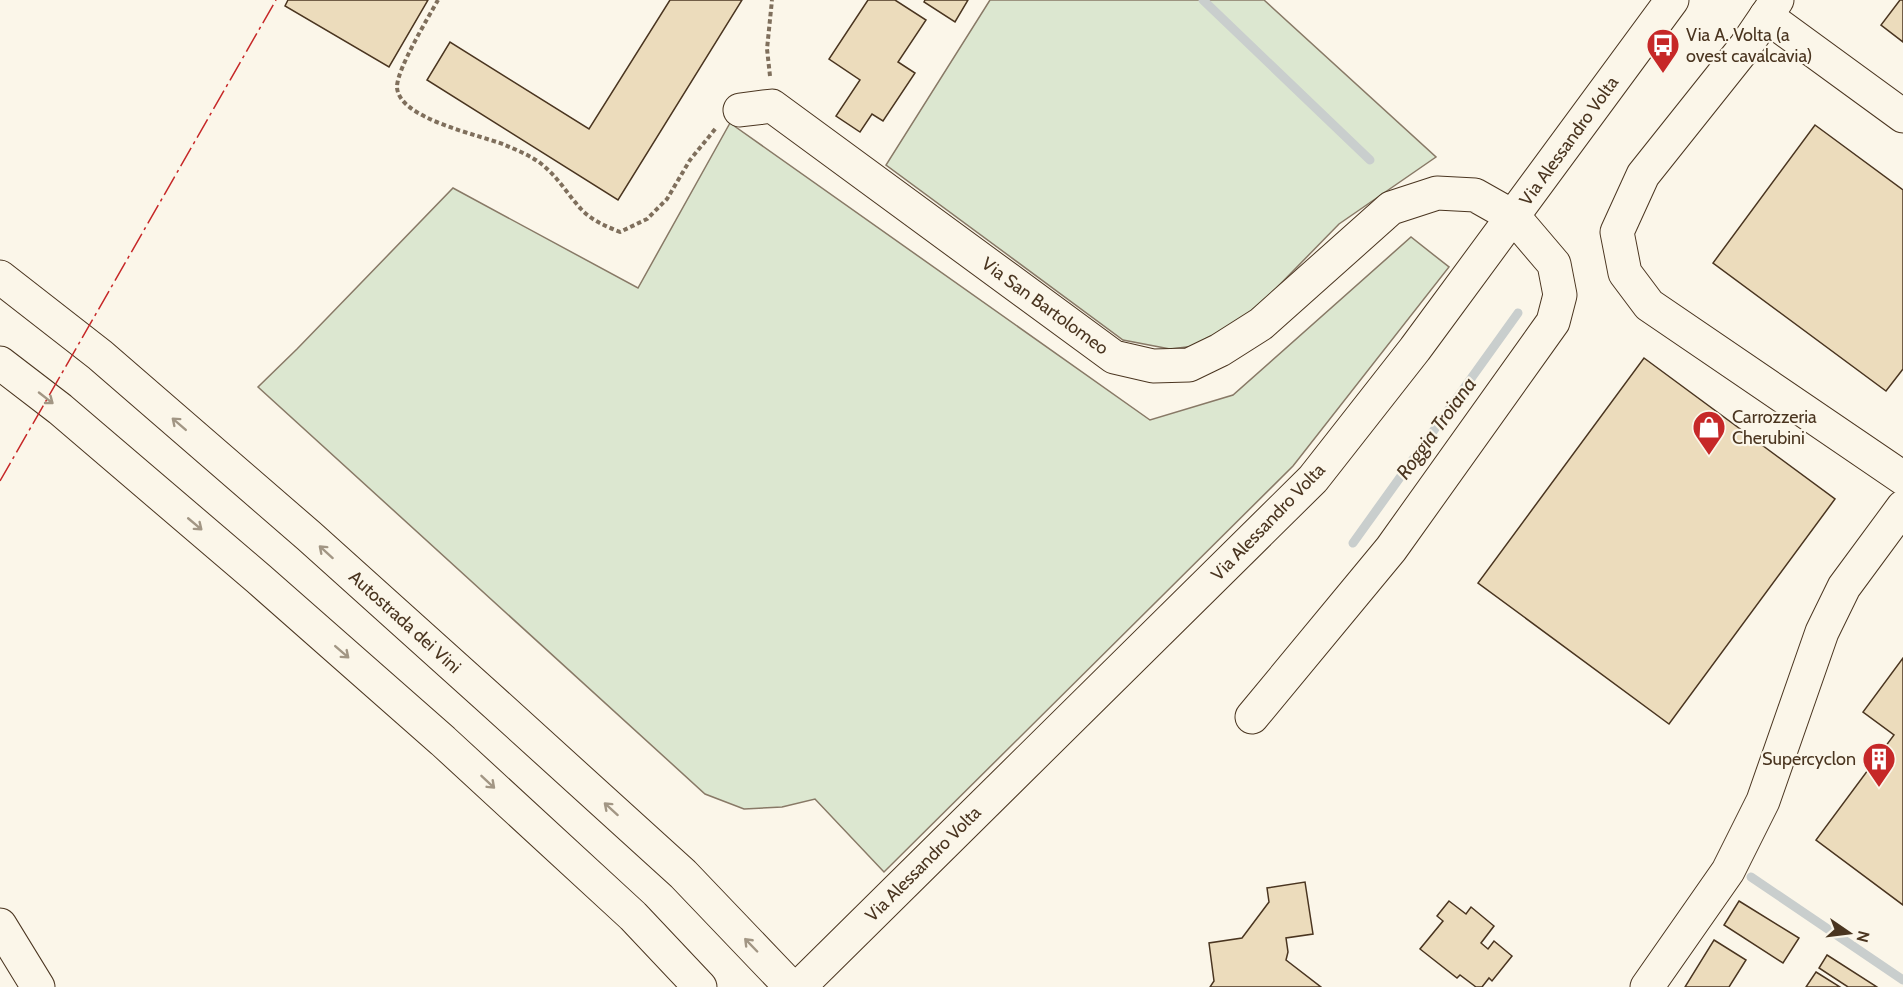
<svg xmlns="http://www.w3.org/2000/svg" width="1903" height="987" viewBox="0 0 1903 987" font-family="Cabin,sans-serif">
<style>
.green{fill:#dce7d0;stroke:#887966;stroke-width:1.5}
.lines{fill:none;stroke-linecap:round;stroke-linejoin:round}
.stream{stroke:#c9cecd;stroke-width:9}
.building{fill:#ecdcbc;stroke:#4a3520;stroke-width:1.5}
.minor-casing{stroke:#4a3520;stroke-width:35}
.major-casing{stroke:#4a3520;stroke-width:35}
.highway-casing{stroke:#4a3520;stroke-width:35}
.path{stroke:#7f6f5c;stroke-width:4;stroke-dasharray:4.5 3;stroke-linecap:butt}
.minor{stroke:#fbf6e9;stroke-width:33}
.major{stroke:#fbf6e9;stroke-width:33}
.highway{stroke:#fbf6e9;stroke-width:33}
.power{stroke:#c62828;stroke-width:1.5;stroke-dasharray:21 4.5 3 4.5;stroke-linecap:butt}
.oneway{stroke:#a29684}
.labels{text-anchor:middle;dominant-baseline:central;stroke-width:4.5;stroke-linejoin:round;paint-order:stroke}
.poi-label{font-size:18px;fill:#4a3520;stroke:#fbf6e9;text-anchor:start}
.street-label{font-size:18px;fill:#4a3520;stroke:#fbf6e9}
.water-label{font-size:20px;font-style:italic;fill:#4a3520;stroke:#fbf6e9}
</style>
<rect width="100%" height="100%" fill="#fbf6e9"/>
<g class="green">
<path d="M990 0H1264L1436 157 1339 224 1255 310 1195 346 1170 349 1123 340 886 165Z"/>
<path d="M730 123 1150 420 1233 395 1411 237 1449 267 1293 466 884 872 815 799 782 807 744 809 705 794 258 387 297 349 453 188 638 288Z"/>
</g>
<g class="lines">
<g class="stream">
<path d="M1203 0 1370 160"/>
<path d="M1353 543 1518 313"/>
<path d="M1751 877 1903 980"/>
</g>
</g>
<g class="building">
<path d="M288 0H428L389 67 285 6Z"/>
<path d="M670 0H742L618 200 427 80 450 42 589 129Z"/>
<path d="M868 0H895L926 20 898 62 915 73 883 121 872 114 860 132 836 116 860 80 829 59Z"/>
<path d="M925 0H968L955 22 924 2Z"/>
<path d="M1900 0H1903V42L1881 25Z"/>
<path d="M1815 125 1903 190V369L1886 391 1713 263Z"/>
<path d="M1644 358 1835 499 1669 724 1478 583Z"/>
<path d="M1903 658V905L1816 840 1894 735 1863 712Z"/>
<path d="M1305 882 1313 934 1286 938 1288 952 1286 960 1321 987H1210L1214 981 1209 943 1242 938 1269 902 1267 888Z"/>
<path d="M1449 901 1466 914 1471 907 1494 926 1481 943 1488 949 1494 941 1512 956 1492 981 1489 978 1482 987H1476L1460 975 1457 978 1420 949 1443 921 1437 916Z"/>
<path d="M1739 901 1799 938 1783 963 1724 925Z"/>
<path d="M1714 940 1746 960 1729 987H1685Z"/>
<path d="M1827 955 1877 987H1848L1819 968Z"/>
<path d="M1816 972 1840 987H1806Z"/>
</g>
<g class="lines">
<defs>
<g id="minor">
<path d="M1777 0 1745 47 1643 175 1617 232 1625 273 1649 305 1903 478"/>
<path d="M1766 16 1903 116"/>
<path d="M740 110 772 106 1114 357 1153 366 1189 365 1220 350 1261 324 1391 208 1437 193 1475 195 1514 217 1554 264 1560 295 1553 322 1391 549 1252 717"/>
<path d="M1647 987 1728 871 1763 801 1822 632 1844 587 1903 507"/>
</g>
<g id="major">
<path d="M0 925 38 987"/>
<path d="M799 987 1313 479 1415 349 1672 0"/>
</g>
<g id="highway">
<path d="M0 277 100 355 309 536 488 697 683 874 791 987"/>
<path d="M0 363 60 409 259 579 443 741 633 916 700 987"/>
</g>
</defs>
<use href="#minor" class="minor-casing"/>
<use href="#major" class="major-casing"/>
<use href="#highway" class="highway-casing"/>
<g class="path">
<path d="M438 0C428 18 397 69 397 87 398 119 481 135 505 145 519 151 534 157 545 167 559 179 569 196 581 209 591 220 605 226 620 232L647 219 667 199 690 160 716 128"/>
<path d="M770 76 767 49 772 0"/>
</g>
<use href="#minor" class="minor"/>
<use href="#major" class="major"/>
<use href="#highway" class="highway"/>
<path class="power" d="M0 481 276 0"/>
</g>
<defs><path id="oneway-shaft" d="M-6 0H5M1.5-3L5.5 0L1.5 3" fill="none" stroke-width="1.6" stroke-linecap="round" stroke-linejoin="round" transform="scale(1.5)"/></defs>
<g class="oneway">
<use href="#oneway-shaft" transform="translate(46 398) rotate(38)"/>
<use href="#oneway-shaft" transform="translate(179 424) rotate(-139)"/>
<use href="#oneway-shaft" transform="translate(195 524) rotate(40)"/>
<use href="#oneway-shaft" transform="translate(326 552) rotate(-138)"/>
<use href="#oneway-shaft" transform="translate(342 652) rotate(41)"/>
<use href="#oneway-shaft" transform="translate(488 782) rotate(43)"/>
<use href="#oneway-shaft" transform="translate(611 809) rotate(-138)"/>
<use href="#oneway-shaft" transform="translate(751 945) rotate(-134)"/>
</g>
<defs>
<symbol id="bus-pin" viewBox="-11 -11 22 30"><path d="M0 17L-7.5 6A9.5 9.5 0 1 1 7.5 6Z" fill="#c62828" stroke="#fbf6e9"/><path d="M-5-6H5V4H4V6H2V4H-2V6H-4V4H-5ZM-3.5-4V0h7V-4ZM-3.5 1.2v1.5H-2V1.2ZM2 1.2v1.5H3.5V1.2Z" fill="#fff"/></symbol>
<symbol id="shop-pin" viewBox="-11 -11 22 30"><path d="M0 17L-7.5 6A9.5 9.5 0 1 1 7.5 6Z" fill="#c62828" stroke="#fbf6e9"/><path d="M-5-2.5h2.3a2.7 3.5 0 0 1 5.4 0H5L5.5 6h-11ZM-1.5-2.5h3a1.5 2.3 0 0 0-3 0Z" fill="#fff"/></symbol>
<symbol id="building-pin" viewBox="-11 -11 22 30"><path d="M0 17L-7.5 6A9.5 9.5 0 1 1 7.5 6Z" fill="#c62828" stroke="#fbf6e9"/><path d="M-4-6H4V6H1V3H-1V6H-4ZM-2.5-4.3h1.7v1.8h-1.7ZM.8-4.3h1.7v1.8H.8ZM-2.5-1h1.7V.8h-1.7ZM.8-1h1.7V.8H.8Z" fill="#fff"/></symbol>
</defs>
<g fill-rule="evenodd">
<use href="#bus-pin" x="1644" y="26" width="38" height="52"/>
<use href="#shop-pin" x="1690" y="408" width="38" height="52"/>
<use href="#building-pin" x="1860" y="740" width="38" height="52"/>
</g>
<g class="labels">
<g class="poi-label">
<text x="1686" y="35">Via A. Volta (a<tspan x="1686" dy="21">ovest cavalcavia)</tspan></text>
<text x="1732" y="417">Carrozzeria<tspan x="1732" dy="21">Cherubini</tspan></text>
<text x="1856" y="759" text-anchor="end">Supercyclon</text>
</g>
<g class="street-label">
<text transform="translate(1569 141) rotate(-54)">Via Alessandro Volta</text>
<text transform="translate(1045 306) rotate(36)">Via San Bartolomeo</text>
<text transform="translate(1268 522) rotate(-46)">Via Alessandro Volta</text>
<text transform="translate(405 622) rotate(42)">Autostrada dei Vini</text>
<text transform="translate(923 864) rotate(-45)">Via Alessandro Volta</text>
</g>
<g class="water-label">
<text transform="translate(1436 428) rotate(-54)">Roggia Troiana</text>
</g>
</g>
<g transform="translate(1849 933) rotate(104)" stroke="#fbf6e9" stroke-width="4.5" paint-order="stroke">
<path d="M0-4.5L10 22L0 15L-10 22Z" fill="#4a3520"/>
<text y="-9" font-size="16" font-weight="bold" text-anchor="middle" fill="#4a3520">N</text>
</g>
</svg>
